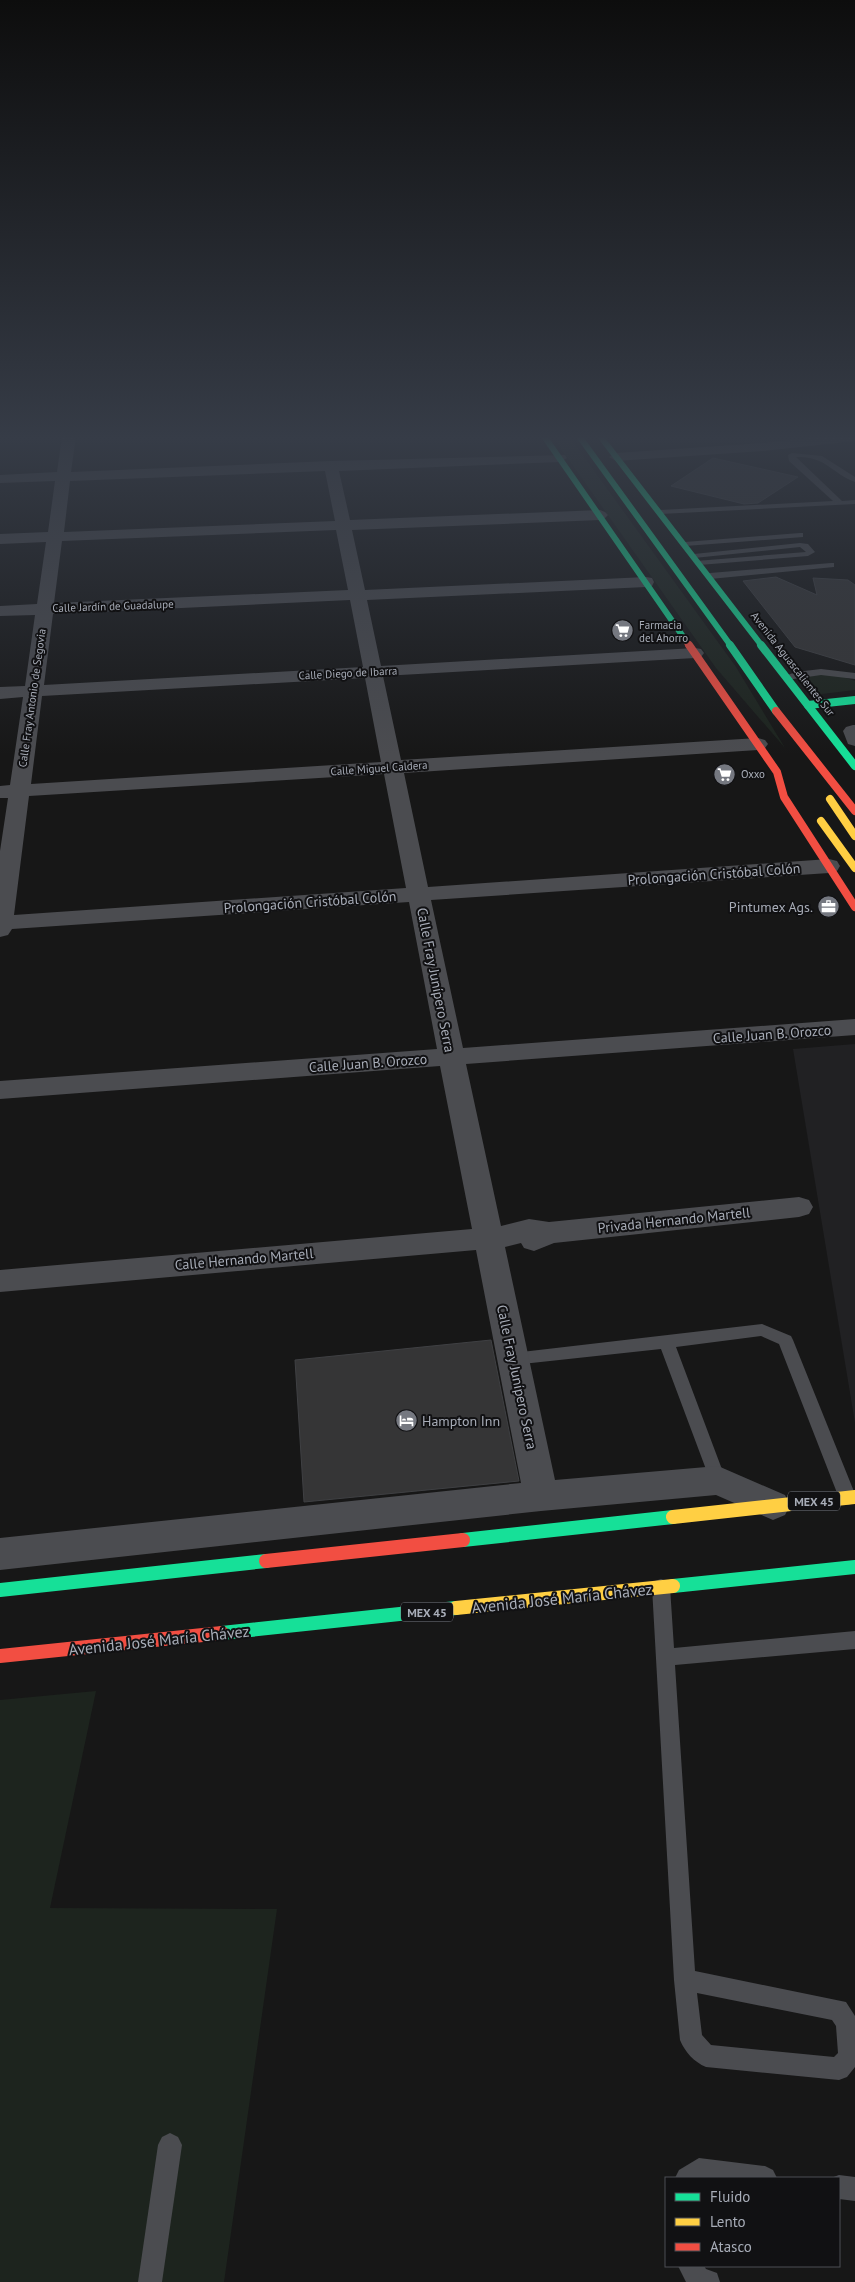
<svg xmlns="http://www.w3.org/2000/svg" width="855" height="2282" viewBox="0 0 855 2282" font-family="'PT Sans',sans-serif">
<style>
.built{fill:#212123}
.green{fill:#1d241e}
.building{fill:#353536;stroke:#3f4043}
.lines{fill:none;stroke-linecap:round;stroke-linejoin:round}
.lane{fill:#4b4c50;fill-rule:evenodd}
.street{fill:#4b4c50;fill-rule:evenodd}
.fast-far2{stroke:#16e098;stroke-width:6}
.fast-far1{stroke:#16e098;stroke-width:8}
.fast{stroke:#16e098;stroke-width:14}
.slow-far1{stroke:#ffcf43;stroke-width:8}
.slow{stroke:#ffcf43;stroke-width:14}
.jam-far2{stroke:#f24e42;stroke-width:6}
.jam-far1{stroke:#f24e42;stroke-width:8}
.jam{stroke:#f24e42;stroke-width:14}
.labels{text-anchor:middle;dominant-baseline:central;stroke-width:4;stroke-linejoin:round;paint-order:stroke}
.far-street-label{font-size:11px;fill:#a8adb8;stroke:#111113}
.far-poi-label{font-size:11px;fill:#a8adb8;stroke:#111113;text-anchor:start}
.shield{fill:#111113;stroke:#7b7e86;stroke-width:1}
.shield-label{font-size:12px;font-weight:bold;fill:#a8adb8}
.street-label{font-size:14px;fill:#a8adb8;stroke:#111113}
.poi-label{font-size:14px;fill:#a8adb8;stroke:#111113;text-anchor:end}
.near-street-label{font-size:16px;fill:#a8adb8;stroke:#111113}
</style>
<rect width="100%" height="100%" fill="#171717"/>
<path class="built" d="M855 1044V1423L793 1049Z"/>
<g class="green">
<path d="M552 436H569L736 667 785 748 716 668Z"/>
<path d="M832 673 855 681V690L814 695 796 677Z"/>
<path d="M96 1691 50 1908 277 1909 224 2282H0V1700Z"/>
</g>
<g class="building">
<path d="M713 458 798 477 758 503 744 504 671 486Z"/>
<path d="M776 577 817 595 813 578 848 580 855 585V665L795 647 743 581Z"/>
<path d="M491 1340 519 1481 304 1502 295 1360Z"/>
</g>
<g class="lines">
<g class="lane">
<path d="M792 453 822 456 855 477V482C831 473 826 456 796 457L842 501 855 500V504L660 514 656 512 660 510 833 501 789 461 788 455Z"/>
<path d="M800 533H803V537L685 546 681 544 685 542Z"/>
<path d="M800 543 808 544 815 552 808 556 699 565 695 563 696 561 806 552 800 547 694 558 690 556 694 554Z"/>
<path d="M831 563H834V567L710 579 706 576 710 573Z"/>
<path d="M821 669 855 673V679L821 675 787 680 782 677 796 672Z"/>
<path d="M762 1324 791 1336 793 1340 855 1494 854 1503 848 1505 842 1503 839 1498 779 1344 761 1336 676 1347 726 1480 724 1485 718 1487 712 1485 710 1480 661 1349 513 1365 507 1363 505 1359 507 1355 513 1353Z"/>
<path d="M661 1579 667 1581 670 1587 674 1648 855 1631V1649L675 1665 695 1971 846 2002 855 2016V2067L847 2077 839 2080 706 2067C694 2062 685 2052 680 2040L674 1980 652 1587 655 1581ZM697 1993 832 2020 836 2026 838 2053 834 2057 711 2045 702 2035Z"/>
<path d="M170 2133 178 2137 182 2145 162 2282H138L158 2145 162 2137Z"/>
<path d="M699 2158 765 2166 773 2170 777 2178H675L679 2170Z"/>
<path d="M839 2175 855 2177V2201L839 2199V2178H831Z"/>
<path d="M678 2266H704L706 2269 717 2273 720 2282H686Z"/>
</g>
<g class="street">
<path d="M62 436H76L71 472 331 461 565 455 567 458 560 462 339 471 350 520 600 510 605 512 608 515 605 518 600 520 352 530 365 590 646 577 652 578 654 582 652 586 646 587 367 600 381 666 695 648 701 649 704 653 701 657 695 658 383 676 401 760 758 738 765 740 768 744 765 748 758 750 404 773 428 887 829 859 837 861 840 866 837 871 829 873 431 900 463 1048 855 1019V1035L466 1064 501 1226 529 1219 549 1222 799 1197 809 1200 813 1207 809 1214 799 1217 554 1243 534 1251 524 1248 521 1243 505 1247 555 1480 718 1466 785 1495 790 1505 785 1515 773 1520 716 1495 541 1511 0 1570V1538L521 1483 476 1250 0 1292V1270L472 1229 440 1066 0 1099V1081L437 1049 409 902 12 929 8 935 0 937V851L8 798H0V786L10 785 23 697 0 699V687L25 686 35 615 0 616V606L37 604 46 542 0 544V534L48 532 55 481 0 483V475L57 472ZM325 471 335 521 64 532 70 481ZM336 530 348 590 54 603 62 541ZM350 600 363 667 44 685 53 614ZM365 678 381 762 31 784 42 696ZM384 774 406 888 14 915 29 796Z"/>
<path d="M827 436H855V441L763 451 616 461 609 457 616 453 763 443Z"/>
<path d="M853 725H855V746L848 744 843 731 846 727Z"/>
</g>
<g class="fast-far2">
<path d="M544 436 684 638"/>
<path d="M579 436 731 646"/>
<path d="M600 436 762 646"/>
</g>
<g class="fast-far1">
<path d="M730 645 776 711"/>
<path d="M761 645 855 766"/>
<path d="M808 705 855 700"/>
</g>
<g class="fast">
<path d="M463 1540 673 1517"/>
<path d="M673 1586 855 1567"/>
<path d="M0 1590 266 1561"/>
<path d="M222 1633 456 1608"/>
</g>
<g class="slow-far1">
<path d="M830 799 855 836"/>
<path d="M821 821 855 868"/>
</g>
<g class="slow">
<path d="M673 1517 855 1497"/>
<path d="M456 1608 673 1586"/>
</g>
<path class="jam-far2" d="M684 638 689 646"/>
<g class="jam-far1">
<path d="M689 645 777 772 784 797 855 907"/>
<path d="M776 711 855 811"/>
</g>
<g class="jam">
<path d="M266 1561 463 1540"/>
<path d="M0 1656 222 1633"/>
</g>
</g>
<linearGradient id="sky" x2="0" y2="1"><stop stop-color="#0d0d0d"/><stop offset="0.58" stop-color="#363c47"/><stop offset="1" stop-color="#363c47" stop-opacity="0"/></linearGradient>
<rect width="855" height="755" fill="url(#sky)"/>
<defs>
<symbol id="supermarket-disc" viewBox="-11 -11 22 22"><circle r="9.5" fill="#757880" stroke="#111113"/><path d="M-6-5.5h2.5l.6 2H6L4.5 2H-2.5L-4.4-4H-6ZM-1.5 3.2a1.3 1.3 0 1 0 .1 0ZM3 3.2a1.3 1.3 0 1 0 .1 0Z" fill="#fff"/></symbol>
<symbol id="office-disc" viewBox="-11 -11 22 22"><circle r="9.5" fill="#757880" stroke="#111113"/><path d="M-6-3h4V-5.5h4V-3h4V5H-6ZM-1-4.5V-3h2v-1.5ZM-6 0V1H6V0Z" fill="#fff"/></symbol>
<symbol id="hotel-disc" viewBox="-11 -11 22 22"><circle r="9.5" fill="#757880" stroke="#111113"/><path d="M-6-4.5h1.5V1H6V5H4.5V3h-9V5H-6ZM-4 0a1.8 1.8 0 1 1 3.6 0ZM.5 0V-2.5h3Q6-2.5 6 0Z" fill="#fff"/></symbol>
</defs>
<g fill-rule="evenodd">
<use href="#supermarket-disc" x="610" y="618" width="25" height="25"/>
<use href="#supermarket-disc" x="712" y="762" width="25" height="25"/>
<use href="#office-disc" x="816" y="894" width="25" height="25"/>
<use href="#hotel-disc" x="394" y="1408" width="25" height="25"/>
</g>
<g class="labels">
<g class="far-street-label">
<text transform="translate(113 606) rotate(-2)">Calle Jardín de Guadalupe</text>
<text transform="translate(793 664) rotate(52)">Avenida Aguascalientes Sur</text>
<text transform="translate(348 673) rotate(-3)">Calle Diego de Ibarra</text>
<text transform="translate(32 698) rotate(-82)">Calle Fray Antonio de Segovia</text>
<text transform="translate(379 768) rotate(-4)">Calle Miguel Caldera</text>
</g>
<g class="far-poi-label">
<text x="639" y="625">Farmacia<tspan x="639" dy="13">del Ahorro</tspan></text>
<text x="741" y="774">Oxxo</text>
</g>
<g class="shield">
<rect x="788" y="1491.5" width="52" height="19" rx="4"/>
<rect x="401" y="1602.5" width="52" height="19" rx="4"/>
</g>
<g class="shield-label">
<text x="814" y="1501">MEX 45</text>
<text x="427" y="1612">MEX 45</text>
</g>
<g class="street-label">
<text transform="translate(714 874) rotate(-4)">Prolongación Cristóbal Colón</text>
<text transform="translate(310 902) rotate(-4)">Prolongación Cristóbal Colón</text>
<text transform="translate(436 980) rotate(79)">Calle Fray Junípero Serra</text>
<text transform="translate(772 1034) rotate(-4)">Calle Juan B. Orozco</text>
<text transform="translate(368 1063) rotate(-4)">Calle Juan B. Orozco</text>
<text transform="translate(674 1220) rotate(-6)">Privada Hernando Martell</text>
<text transform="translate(244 1259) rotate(-5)">Calle Hernando Martell</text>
<text transform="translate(517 1377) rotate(78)">Calle Fray Junípero Serra</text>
</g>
<g class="poi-label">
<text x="813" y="907">Pintumex Ags.</text>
<text x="422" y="1421" text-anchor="start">Hampton Inn</text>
</g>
<g class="near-street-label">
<text transform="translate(562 1598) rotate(-6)">Avenida José María Chávez</text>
<text transform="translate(159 1640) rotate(-6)">Avenida José María Chávez</text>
</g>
</g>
<rect x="665" y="2177" width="175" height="90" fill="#111113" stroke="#4d4f55"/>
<rect x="675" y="2193" width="25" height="8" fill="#16e098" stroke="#4d4f55"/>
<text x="710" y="2202" font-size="15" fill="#a8adb8">Fluido</text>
<rect x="675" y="2218" width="25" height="8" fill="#ffcf43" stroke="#4d4f55"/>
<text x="710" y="2227" font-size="15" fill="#a8adb8">Lento</text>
<rect x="675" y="2243" width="25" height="8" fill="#f24e42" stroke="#4d4f55"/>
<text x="710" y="2252" font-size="15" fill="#a8adb8">Atasco</text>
</svg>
